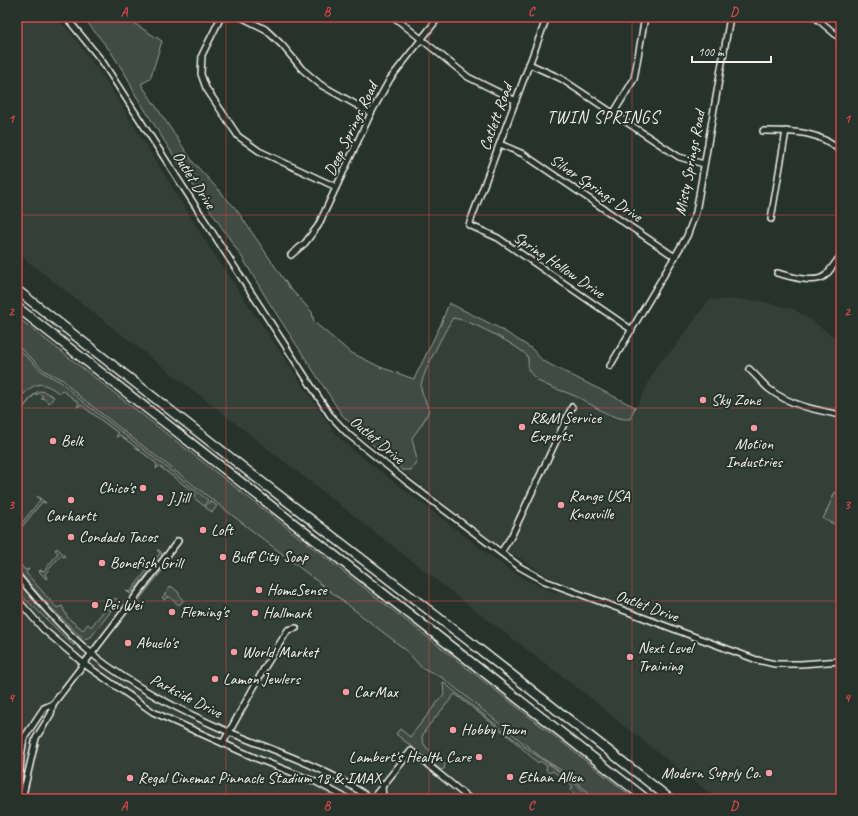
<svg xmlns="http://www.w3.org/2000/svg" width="858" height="816" viewBox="0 0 858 816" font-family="Caveat,sans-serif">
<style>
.built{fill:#333f39}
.green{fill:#414b45;stroke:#9a9e96}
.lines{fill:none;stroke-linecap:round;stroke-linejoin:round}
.minor-casing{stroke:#f4f1e8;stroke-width:8}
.highway-casing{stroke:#f4f1e8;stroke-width:11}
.minor{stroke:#26332d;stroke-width:5}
.highway{stroke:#26332d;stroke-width:8}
.grid{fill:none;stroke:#da4645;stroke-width:1;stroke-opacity:0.55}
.poi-dot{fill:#ff9aa2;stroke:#26332d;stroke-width:1.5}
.labels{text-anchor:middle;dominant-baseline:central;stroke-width:4;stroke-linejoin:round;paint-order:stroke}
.street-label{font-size:16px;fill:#f4f1e8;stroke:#26332d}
.poi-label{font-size:16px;fill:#f4f1e8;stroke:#26332d;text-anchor:start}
.neighbourhood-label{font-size:17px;letter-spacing:1px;fill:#f4f1e8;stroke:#26332d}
.neatline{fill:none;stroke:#da4645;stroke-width:1.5}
.grid-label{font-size:13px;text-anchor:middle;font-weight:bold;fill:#da4645}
</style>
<rect width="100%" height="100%" fill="#26332d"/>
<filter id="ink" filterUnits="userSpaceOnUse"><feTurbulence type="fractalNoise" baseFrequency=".025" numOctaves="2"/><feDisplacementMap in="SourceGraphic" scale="8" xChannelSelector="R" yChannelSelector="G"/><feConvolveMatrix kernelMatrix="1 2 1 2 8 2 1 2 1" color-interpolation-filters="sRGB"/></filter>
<g filter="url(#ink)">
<g class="built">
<path d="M17 17H54L70 32 105 79 208 245 334 432 354 451 504 566 525 579 541 587 558 593 562 582 549 577 488 538 402 470 386 450 449 303 499 328 531 348 543 361 635 407 639 403 657 365 674 348 709 300 734 299 761 301 793 309 808 318 838 340 841 337V799H717L624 726 588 696 472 608 17 253Z"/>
<path d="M17 342 601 799H17Z"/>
</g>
<g class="green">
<path d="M83 17H124L162 41 150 79 141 84 193 162 236 209 289 287 312 312 314 322 350 352 380 367 414 379 441 324 449 303 499 328 531 348 543 361 635 407 630 419C610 420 593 404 575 396 564 391 551 388 540 382 535 379 531 374 528 369 528 365 529 360 527 356 521 347 474 323 462 320 459 319 456 319 453 318 446 328 420 378 421 387 422 395 427 404 429 411L422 424 412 438 417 460 411 470H402L386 450 374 446 342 415 268 301 242 257 180 166 135 94 127 77 111 52Z"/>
<path d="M17 317 635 799H597L565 773 542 758 443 678 421 667 406 650 125 432 78 395 63 380 45 371 17 345Z"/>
<path d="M17 348 44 373 61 382 78 398 208 500 204 506 194 498 196 494 159 466 156 469 157 464 120 435 116 438 118 433 81 405 77 407 79 403 62 390 59 393C45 383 37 380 24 394L21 392 17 397Z"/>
<path d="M40 391 45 392 54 397 49 403 43 398 41 399 43 396 39 393 37 395 35 394 22 409 35 393Z"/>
<path d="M835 492 841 495V527L823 519Z"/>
<path d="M37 496 46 503 42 502 17 533V529L40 500Z"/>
<path d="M210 501 217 506 212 512 205 507Z"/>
<path d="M57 548 65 556 63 557 61 555 45 574 47 578 46 579 39 571 41 570 44 571 58 553 55 550Z"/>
<path d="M157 550H159L161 552 162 556 131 594 126 591 130 592 160 553Z"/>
<path d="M17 561 25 570 29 569 26 573 57 608 62 606 68 618 83 630 88 624 91 627 106 608 111 611 91 637 85 639C75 634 20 576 17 567 16 565 17 563 17 561Z"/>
<path d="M160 571H162L161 572 139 600 137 599Z"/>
<path d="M17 581 44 612 71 639 75 645H73L17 591Z"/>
<path d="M171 586 178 592 183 601 179 605 168 596 165 600 162 598Z"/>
<path d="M115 598 120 602 112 610 108 607Z"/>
<path d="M443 682 514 739 564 775 594 799H574V794L571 789 573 786 553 771 549 773 546 770 547 766 540 761 538 763 513 740 455 694 426 729 422 737 423 742 426 747 445 764 444 769 441 770 396 734 400 729 410 737 444 694Z"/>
</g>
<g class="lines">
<defs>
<g id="minor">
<path d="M66 17 102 61 330 415 349 435 406 481 520 567 545 581 757 660 775 664H801L841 661"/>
<path d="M221 17 202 55 201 74 206 88 238 136 259 151 336 187"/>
<path d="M241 17 265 29 282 45 302 69 321 85 371 113"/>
<path d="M394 17 468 77 516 101"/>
<path d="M547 17 469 225 498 238 632 330"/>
<path d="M815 17 841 39"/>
<path d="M529 64 560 78 679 157 704 164"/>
<path d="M613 114 634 79 645 17"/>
<path d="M763 131C791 131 820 130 841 152"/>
<path d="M500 144 523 154 675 257"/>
<path d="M771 219 786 131"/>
<path d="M291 255 305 243 318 226 371 113 390 79 439 17"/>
<path d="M777 273C789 276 815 285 826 275 831 269 836 262 841 255"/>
<path d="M610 366 687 236 696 212 730 17"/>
<path d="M749 369C756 375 762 383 769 389 789 405 816 410 841 415"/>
<path d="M501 552 511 537 572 407"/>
<path d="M17 575C40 603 64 631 92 654 133 687 181 711 229 732 277 752 329 768 371 799"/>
<path d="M17 599 43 629 84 664 153 712 258 759 316 782 348 799"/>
<path d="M223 743 265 667 288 630 296 628"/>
<path d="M382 786 383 799"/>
<path d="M18 799 21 757 24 738 44 708 53 704"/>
<path d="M22 799 36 738 51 714 53 704 178 541"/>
<path d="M372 799 411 751 470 799"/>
</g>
<g id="highway">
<path d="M17 290 254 476 465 638 670 799"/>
<path d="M17 307 646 799"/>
</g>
</defs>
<use href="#minor" class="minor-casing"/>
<use href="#highway" class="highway-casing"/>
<use href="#minor" class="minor"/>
<use href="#highway" class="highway"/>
</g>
</g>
<path class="grid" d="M226 17V799M429 17V799M632 17V799M17 215H841M17 408H841M17 601H841"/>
<g class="poi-dot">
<circle cx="703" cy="400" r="4"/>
<circle cx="522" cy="427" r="4"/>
<circle cx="754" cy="428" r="4"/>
<circle cx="53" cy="441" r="4"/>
<circle cx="143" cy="488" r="4"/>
<circle cx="160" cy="498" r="4"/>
<circle cx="71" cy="500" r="4"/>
<circle cx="561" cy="505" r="4"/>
<circle cx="203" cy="530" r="4"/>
<circle cx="71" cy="537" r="4"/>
<circle cx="223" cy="557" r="4"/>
<circle cx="102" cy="563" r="4"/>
<circle cx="259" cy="590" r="4"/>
<circle cx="95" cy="605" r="4"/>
<circle cx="172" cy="612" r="4"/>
<circle cx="255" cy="613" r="4"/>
<circle cx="128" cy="643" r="4"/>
<circle cx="234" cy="652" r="4"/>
<circle cx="630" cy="657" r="4"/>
<circle cx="215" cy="679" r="4"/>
<circle cx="346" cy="692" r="4"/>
<circle cx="453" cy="730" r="4"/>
<circle cx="479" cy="757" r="4"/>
<circle cx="769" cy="773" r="4"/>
<circle cx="510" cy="777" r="4"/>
<circle cx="130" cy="778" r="4"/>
</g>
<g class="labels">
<g class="street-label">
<text transform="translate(496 117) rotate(-70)">Catlett Road</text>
<text transform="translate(351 129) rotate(-64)">Deep Springs Road</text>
<text transform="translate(690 163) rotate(-79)">Misty Springs Road</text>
<text transform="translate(194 180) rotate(57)">Outlet Drive</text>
<text transform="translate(596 188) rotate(34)">Silver Springs Drive</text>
<text transform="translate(559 265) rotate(34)">Spring Hollow Drive</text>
<text transform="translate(377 440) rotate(40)">Outlet Drive</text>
<text transform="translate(647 606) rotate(20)">Outlet Drive</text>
<text transform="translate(186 696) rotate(27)">Parkside Drive</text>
</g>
<g class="poi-label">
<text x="711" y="400">Sky Zone</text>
<text x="530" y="418">R&amp;M Service<tspan x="530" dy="18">Experts</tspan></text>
<text x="61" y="441">Belk</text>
<text x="754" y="444" text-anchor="middle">Motion<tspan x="754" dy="18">Industries</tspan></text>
<text x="135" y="488" text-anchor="end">Chico's</text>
<text x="569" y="496">Range USA<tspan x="569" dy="18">Knoxville</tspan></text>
<text x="168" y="498">J.Jill</text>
<text x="71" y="516" text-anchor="middle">Carhartt</text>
<text x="211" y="530">Loft</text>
<text x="79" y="537">Condado Tacos</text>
<text x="231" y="557">Buff City Soap</text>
<text x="110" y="563">Bonefish Grill</text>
<text x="267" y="590">HomeSense</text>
<text x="103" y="605">Pei Wei</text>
<text x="180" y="612">Fleming's</text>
<text x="263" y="613">Hallmark</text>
<text x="136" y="643">Abuelo's</text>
<text x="638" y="648">Next Level<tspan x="638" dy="18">Training</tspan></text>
<text x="242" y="652">World Market</text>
<text x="223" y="679">Lamon Jewlers</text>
<text x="354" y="692">CarMax</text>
<text x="461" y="730">Hobby Town</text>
<text x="471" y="757" text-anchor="end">Lambert's Health Care</text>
<text x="761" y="773" text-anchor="end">Modern Supply Co.</text>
<text x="518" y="777">Ethan Allen</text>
<text x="138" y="778">Regal Cinemas Pinnacle Stadium 18 &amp; IMAX</text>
</g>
<g class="neighbourhood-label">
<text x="603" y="117">TWIN SPRINGS</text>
</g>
</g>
<rect width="858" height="816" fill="none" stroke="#26332d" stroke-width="44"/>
<path d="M692 56v6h79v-6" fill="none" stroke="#f4f1e8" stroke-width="2"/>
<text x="698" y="56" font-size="12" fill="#f4f1e8" stroke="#26332d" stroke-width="3" paint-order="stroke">100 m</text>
<rect x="22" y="22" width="814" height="772" class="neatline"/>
<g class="grid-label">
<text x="124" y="16">A</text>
<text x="327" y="16">B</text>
<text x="531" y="16">C</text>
<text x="734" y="16">D</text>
<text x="11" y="123">1</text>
<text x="847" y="123">1</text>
<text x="11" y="316">2</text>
<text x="847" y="316">2</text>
<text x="11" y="509">3</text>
<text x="847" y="509">3</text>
<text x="11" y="702">4</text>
<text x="847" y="702">4</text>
<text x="124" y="810">A</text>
<text x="327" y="810">B</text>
<text x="531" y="810">C</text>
<text x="734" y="810">D</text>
</g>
</svg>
